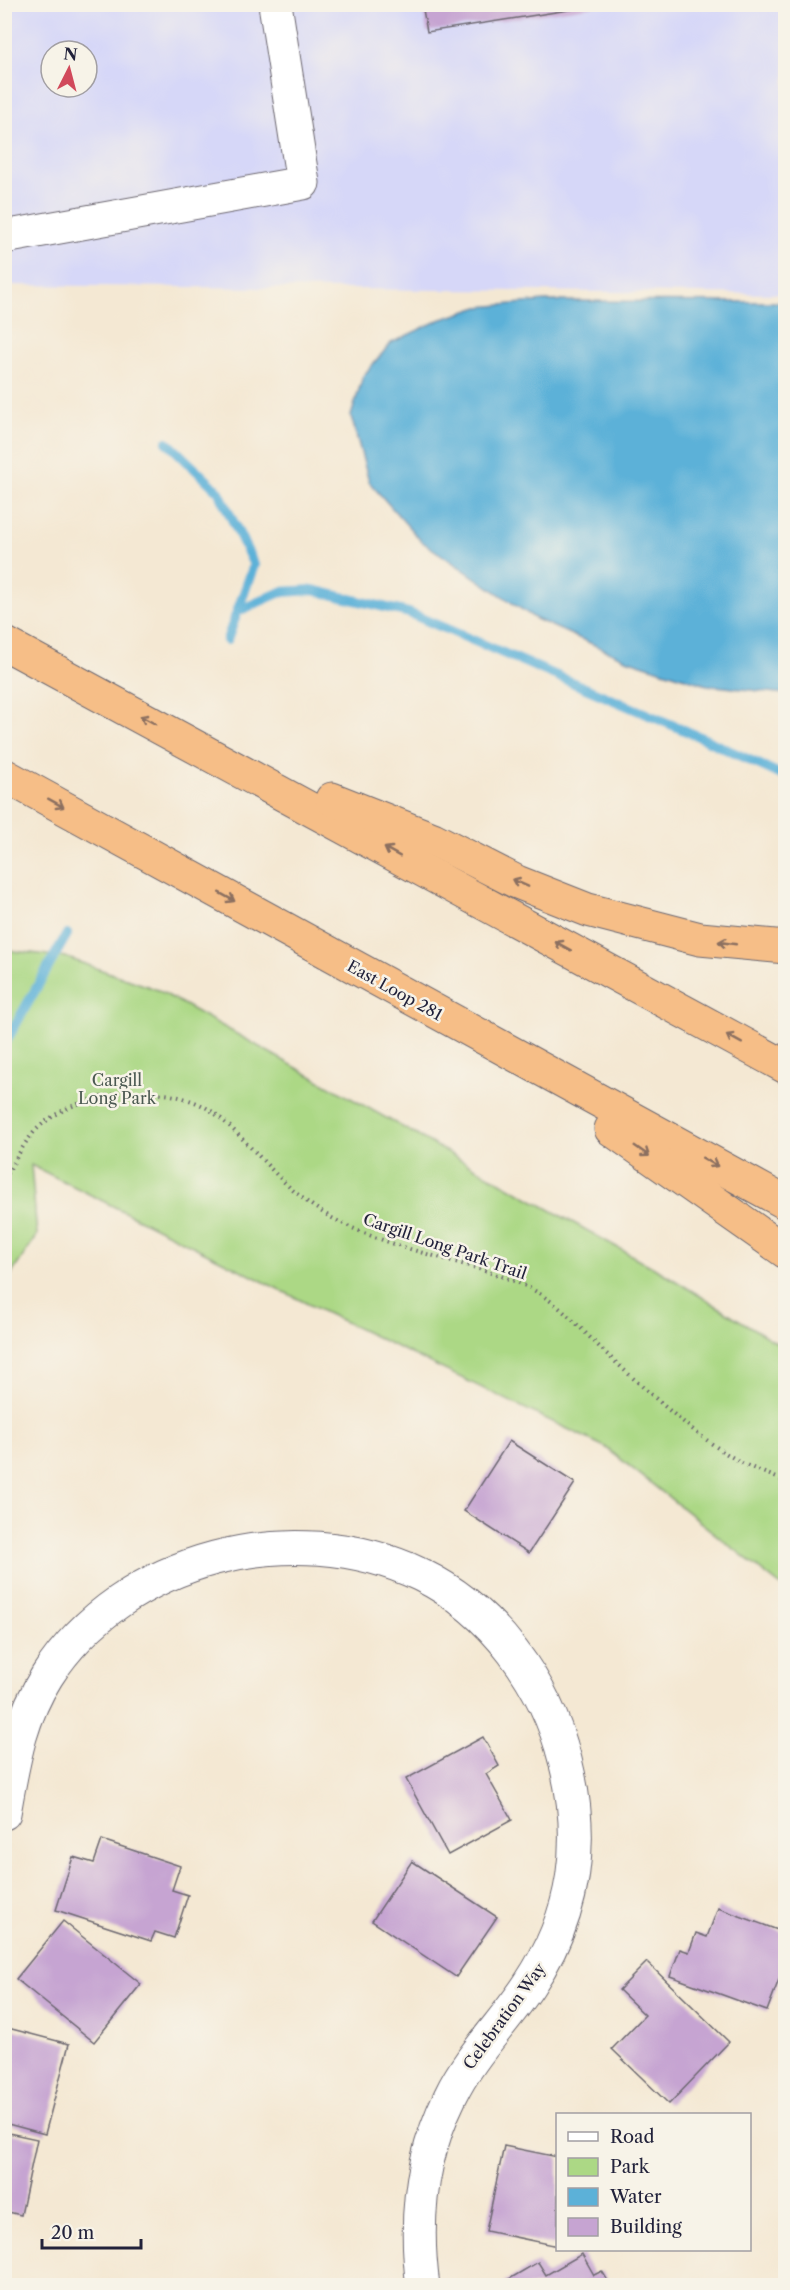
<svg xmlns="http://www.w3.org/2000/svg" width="790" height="2290" viewBox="0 0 790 2290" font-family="'Libre Caslon Text',serif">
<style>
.built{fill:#d6d7f8;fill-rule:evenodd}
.green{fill:#acd885;stroke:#677d60;stroke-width:1.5}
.water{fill:#5cb1d8;stroke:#3f6a8a;stroke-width:1.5}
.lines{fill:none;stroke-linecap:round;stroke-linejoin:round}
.stream{stroke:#5cb1d8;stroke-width:10}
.building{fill:#c6a4d2}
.minor-casing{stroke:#6c6770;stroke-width:35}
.highway-casing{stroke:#6c6770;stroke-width:35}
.path{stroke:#6c6770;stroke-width:4;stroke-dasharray:1.5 4.5;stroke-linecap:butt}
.minor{stroke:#fff;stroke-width:33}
.highway{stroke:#f6be87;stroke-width:33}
.oneway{stroke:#8c7061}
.labels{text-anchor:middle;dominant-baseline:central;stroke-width:5;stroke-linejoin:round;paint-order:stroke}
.street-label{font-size:16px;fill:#22223b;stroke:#f7f3e8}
.park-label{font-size:16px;fill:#4b5951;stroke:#f7f3e8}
</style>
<rect width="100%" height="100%" fill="#f7f3e8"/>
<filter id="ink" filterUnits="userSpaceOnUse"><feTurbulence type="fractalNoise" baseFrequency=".0167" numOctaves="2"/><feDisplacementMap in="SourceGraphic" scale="12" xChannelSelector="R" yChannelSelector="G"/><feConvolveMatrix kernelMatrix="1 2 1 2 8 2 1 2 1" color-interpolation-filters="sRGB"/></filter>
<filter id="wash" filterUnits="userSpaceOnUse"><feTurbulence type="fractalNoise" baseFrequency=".008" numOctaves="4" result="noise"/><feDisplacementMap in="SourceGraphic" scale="24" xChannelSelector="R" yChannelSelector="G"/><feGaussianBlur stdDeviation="1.35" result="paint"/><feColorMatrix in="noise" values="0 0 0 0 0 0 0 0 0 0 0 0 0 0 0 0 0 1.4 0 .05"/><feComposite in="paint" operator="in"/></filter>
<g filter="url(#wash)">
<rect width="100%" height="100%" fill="#f4e8d3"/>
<path class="built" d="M5 5H785V294L5 285ZM51 51H87V87H51Z"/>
<path class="green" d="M5 950 65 957 158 990 663 1273 785 1348V1589L605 1447 324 1312 31 1165 37 1235 5 1284Z"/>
<path class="water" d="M545 301 785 302V694L707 685 626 659 536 619 421 541 369 482 351 416 363 376 391 343 439 320 479 307Z"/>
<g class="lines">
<g class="stream">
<path d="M167 442 219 492 254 565 227 640"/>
<path d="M238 611 281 592 313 590 409 613 698 736 786 777"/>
<path d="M4 1045 67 934"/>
</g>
</g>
<g id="blocks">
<g class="building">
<path d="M422 4H594V6L427 32Z"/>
<path d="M509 1441 575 1483 529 1553 464 1511Z"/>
<path d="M483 1737 499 1766 486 1774 512 1820 448 1855 406 1779Z"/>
<path d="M102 1840 180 1866 172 1890 188 1895 174 1938 155 1932 151 1941 56 1910 73 1857 94 1863Z"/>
<path d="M412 1861 497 1917 456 1977 372 1921Z"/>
<path d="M718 1908 786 1933V1961L767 2011 670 1976 680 1949 689 1952 696 1933 707 1937Z"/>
<path d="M63 1921 141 1984 94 2042 16 1979Z"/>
<path d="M647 1962 729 2042 669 2104 612 2049 645 2015 619 1990Z"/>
<path d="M4 2027 69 2044 45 2134 4 2123Z"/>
<path d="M4 2132 37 2139 21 2215 4 2211Z"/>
<path d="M504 2146 558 2157V2246L486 2231Z"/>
<path d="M582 2254 594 2275 602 2271 611 2286H506L504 2282 538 2262 546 2275Z"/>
</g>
</g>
</g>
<g filter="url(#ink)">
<use href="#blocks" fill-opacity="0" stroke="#6c6770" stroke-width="1.5"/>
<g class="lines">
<defs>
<g id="minor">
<path d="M4 237 303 183 275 4"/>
<path d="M4 1813C13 1764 19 1720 47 1676 123 1557 294 1514 421 1575 493 1610 546 1683 565 1760 586 1841 576 1915 529 1985 504 2023 470 2055 450 2097 421 2156 414 2221 423 2286"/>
</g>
<g id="highway">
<path d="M4 643 786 1067"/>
<path d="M4 775 786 1203"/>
<path d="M332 799 433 839 517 882 588 910 700 939 786 947"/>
<path d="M611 1129 786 1252"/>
</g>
</defs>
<use href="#minor" class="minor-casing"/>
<use href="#highway" class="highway-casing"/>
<path class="path" d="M4 1179C16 1160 26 1136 45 1122 88 1088 176 1080 218 1116 256 1148 283 1190 327 1215 370 1240 421 1252 469 1266 494 1274 521 1281 543 1296 567 1311 588 1337 609 1356 647 1391 697 1438 742 1463 756 1470 771 1475 786 1482"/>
<use href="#minor" class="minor"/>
<use href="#highway" class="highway"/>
</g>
<defs><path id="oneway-shaft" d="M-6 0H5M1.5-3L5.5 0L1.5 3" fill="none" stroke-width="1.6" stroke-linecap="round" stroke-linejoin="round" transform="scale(1.5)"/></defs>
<g class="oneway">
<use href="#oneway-shaft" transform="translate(148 720) rotate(-152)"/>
<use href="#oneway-shaft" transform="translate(56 803) rotate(29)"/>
<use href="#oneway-shaft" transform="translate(392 852) rotate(-151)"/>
<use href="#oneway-shaft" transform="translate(520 883) rotate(-156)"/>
<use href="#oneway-shaft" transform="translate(227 897) rotate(29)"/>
<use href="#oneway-shaft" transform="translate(727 943) rotate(-172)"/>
<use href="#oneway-shaft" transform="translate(563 946) rotate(-151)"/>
<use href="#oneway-shaft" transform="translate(734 1039) rotate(-151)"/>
<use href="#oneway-shaft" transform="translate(642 1151) rotate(35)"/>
<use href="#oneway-shaft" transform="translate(710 1162) rotate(29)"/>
</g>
</g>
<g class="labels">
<g class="street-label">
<text transform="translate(395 990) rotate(29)">East Loop 281</text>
<text transform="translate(445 1246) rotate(19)">Cargill Long Park Trail</text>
<text transform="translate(504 2016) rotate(-54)">Celebration Way</text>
</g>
<g class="park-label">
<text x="117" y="1080">Cargill<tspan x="117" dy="18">Long Park</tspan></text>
</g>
</g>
<rect width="790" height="2290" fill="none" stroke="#f7f3e8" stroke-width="24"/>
<rect x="556" y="2113" width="195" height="138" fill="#f7f3e8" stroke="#a29fa3" stroke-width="1.5"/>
<rect x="568" y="2132" width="30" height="9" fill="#ffffff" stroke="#a29fa3" stroke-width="1.5"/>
<text x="610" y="2143" font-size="18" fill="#22223b">Road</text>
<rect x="568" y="2158" width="30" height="18" fill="#acd885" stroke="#a29fa3" stroke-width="1.5"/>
<text x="610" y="2173" font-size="18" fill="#22223b">Park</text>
<rect x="568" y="2188" width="30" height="18" fill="#5cb1d8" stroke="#a29fa3" stroke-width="1.5"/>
<text x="610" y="2203" font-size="18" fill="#22223b">Water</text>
<rect x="568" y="2218" width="30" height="18" fill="#c6a4d2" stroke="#a29fa3" stroke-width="1.5"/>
<text x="610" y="2233" font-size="18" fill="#22223b">Building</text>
<g transform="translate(69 69) rotate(6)"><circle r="28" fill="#f7f3e8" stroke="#a29fa3" stroke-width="1.5"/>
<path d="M0-4.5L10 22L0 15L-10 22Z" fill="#d1495b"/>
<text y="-9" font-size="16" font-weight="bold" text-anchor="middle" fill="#22223b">N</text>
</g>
<path d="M42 2239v9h99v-9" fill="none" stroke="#22223b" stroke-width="3"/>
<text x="51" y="2239" font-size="18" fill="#22223b" stroke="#f7f3e8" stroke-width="4.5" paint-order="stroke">20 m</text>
</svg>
